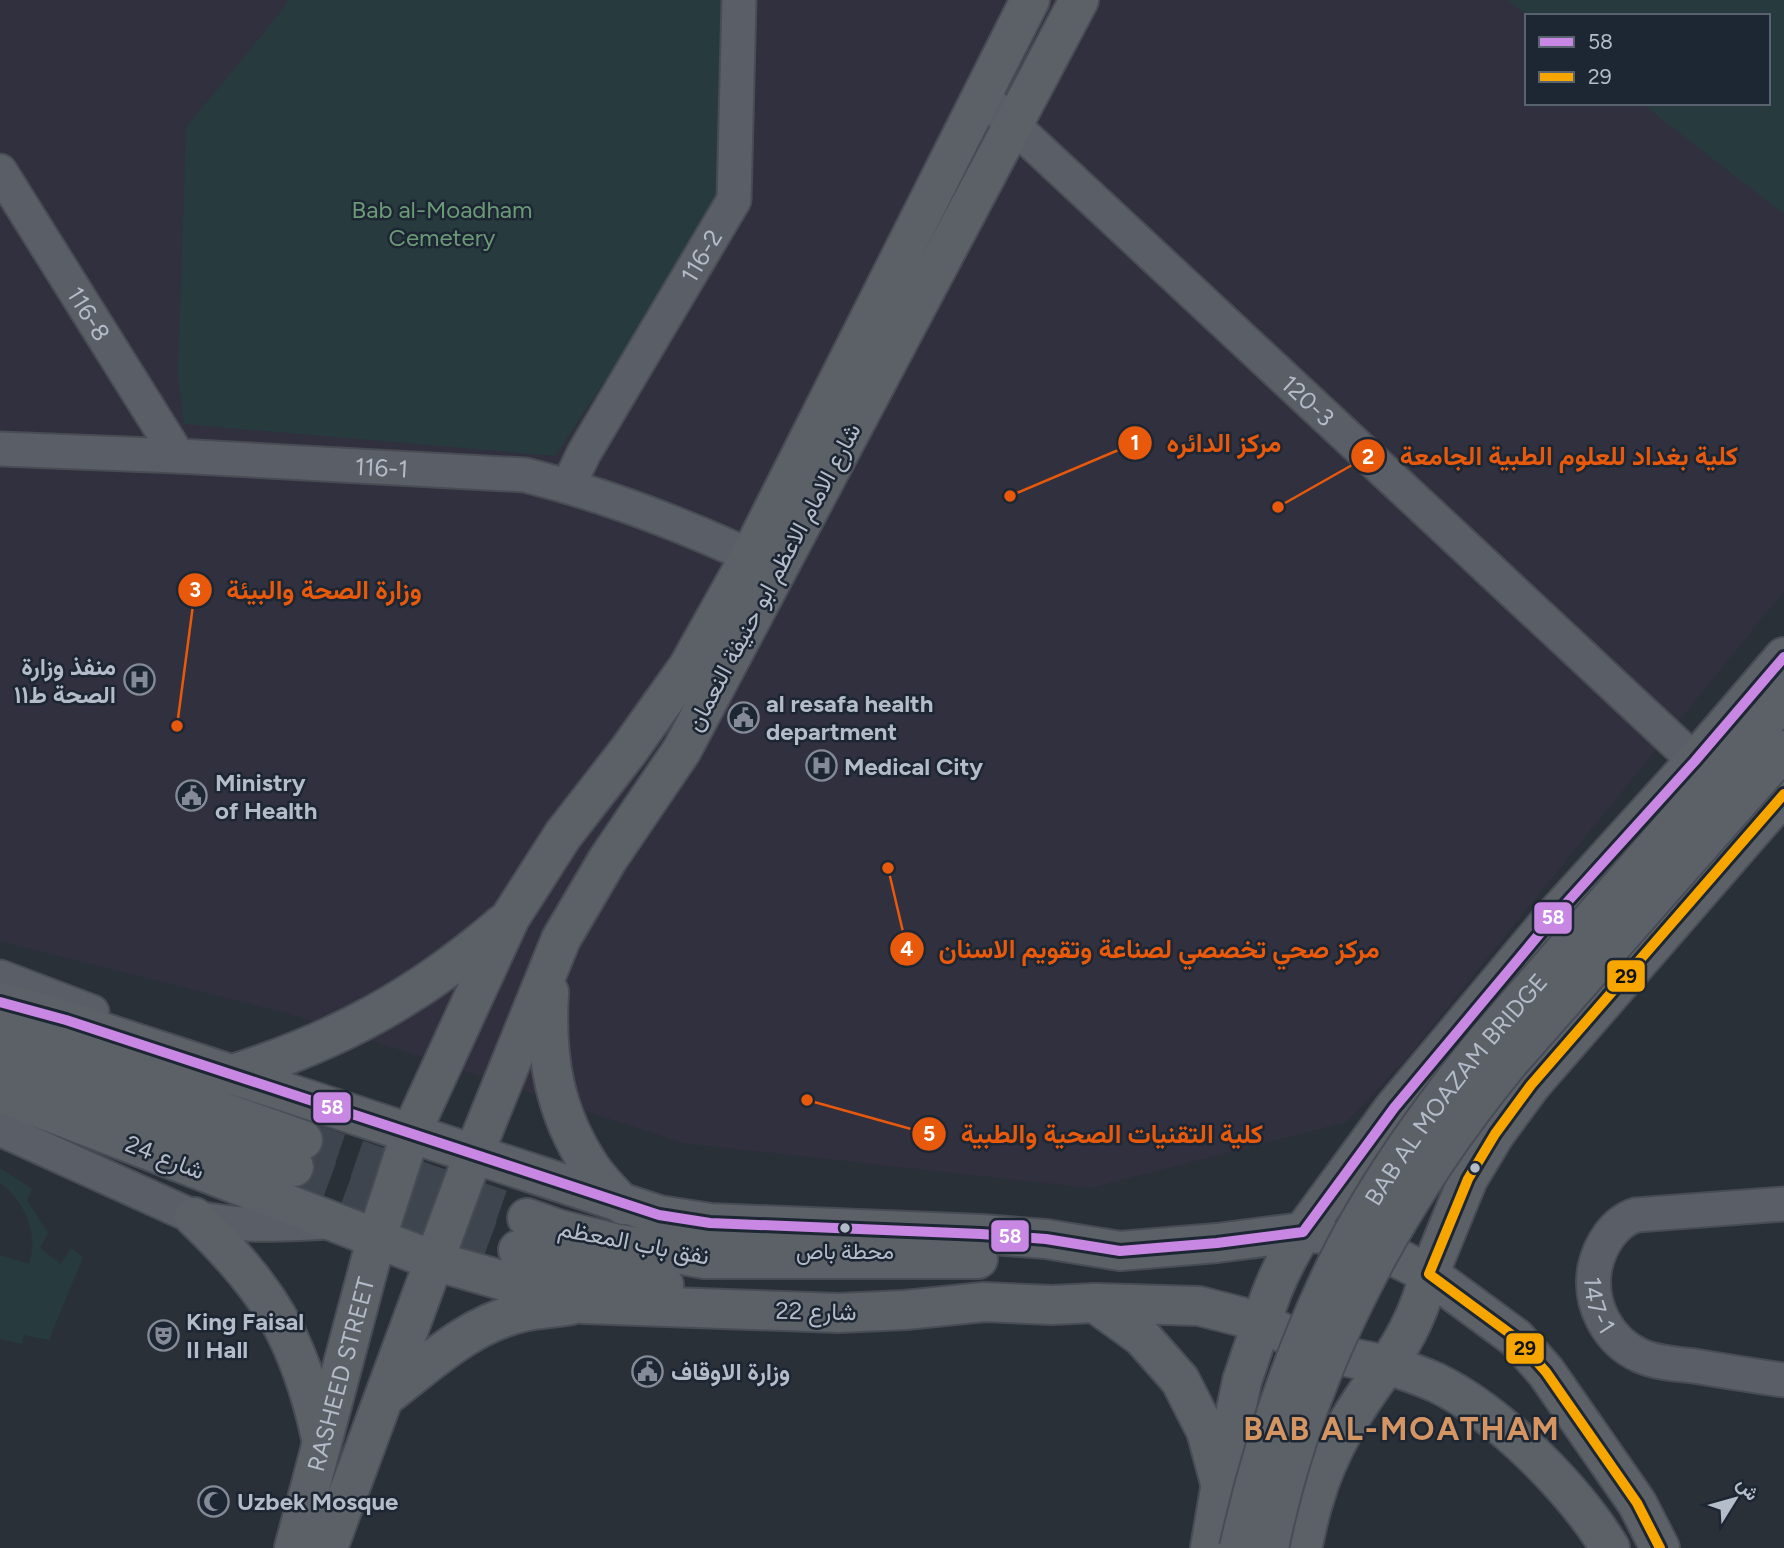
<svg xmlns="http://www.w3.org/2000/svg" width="1784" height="1548" viewBox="0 0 1784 1548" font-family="Figtree,Vazirmatn,sans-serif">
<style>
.medical{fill:#31303e;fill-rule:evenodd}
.green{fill:#273a3e}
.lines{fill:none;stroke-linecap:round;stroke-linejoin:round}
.major-tunnel{stroke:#3f454e;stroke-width:38;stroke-dasharray:38 19;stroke-linecap:butt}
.minor-casing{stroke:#484c53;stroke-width:37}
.major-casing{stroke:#484c55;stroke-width:42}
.minor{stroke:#5a5e66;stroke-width:33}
.major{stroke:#5c6168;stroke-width:38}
.major-bridge-casing{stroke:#484c55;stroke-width:42;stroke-linecap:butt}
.major-bridge{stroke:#5c6168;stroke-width:38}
.bus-1-casing{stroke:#1d2633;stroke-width:16}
.bus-2-casing{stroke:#1d2633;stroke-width:16}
.bus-1{stroke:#c787e3;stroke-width:10}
.bus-2{stroke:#f7a600;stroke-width:10}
.bus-dot{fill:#b4bcc9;stroke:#1d2633;stroke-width:2.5}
.labels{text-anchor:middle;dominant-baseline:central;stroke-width:5;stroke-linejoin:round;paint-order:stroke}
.bus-label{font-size:22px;fill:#b4bcc9;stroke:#1d2633}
.park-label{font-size:24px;fill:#6b9a76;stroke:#1d2633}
.street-label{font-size:24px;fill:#b4bcc9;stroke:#1d2633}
.poi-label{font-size:24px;font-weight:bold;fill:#b4bcc9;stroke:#1d2633;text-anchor:start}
.district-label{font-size:32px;font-weight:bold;letter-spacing:2px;fill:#d59563;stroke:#1d2633}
.leader{fill:none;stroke:#e8590c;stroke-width:2.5}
.callout-dot{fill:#e8590c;stroke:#1d2633;stroke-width:2.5}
.mark-label{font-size:21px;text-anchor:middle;font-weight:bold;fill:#fff}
.callout-label{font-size:26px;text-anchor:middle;font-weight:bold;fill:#e8590c;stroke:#1d2633;stroke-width:5;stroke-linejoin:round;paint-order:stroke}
.line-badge{stroke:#1d2633;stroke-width:2.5}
.badge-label{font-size:19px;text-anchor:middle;font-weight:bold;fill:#fff}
.pale-badge-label{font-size:19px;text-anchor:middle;font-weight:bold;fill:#111}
</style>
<rect width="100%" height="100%" fill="#2a3038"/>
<path class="medical" d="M0 0H1784V591L1405 1060 1347 1122 1091 1188 683 1143 290 1014 0 941ZM1527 16H1768V103H1527Z"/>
<g class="green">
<path d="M287 0H729L724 202 555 456 184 424 178 375 186 127 285 7Z"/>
<path d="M1507 0H1784V214L1641 103H1768V16H1528Z"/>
<path d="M0 1168 32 1189 27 1200 48 1233 40 1248 61 1264 71 1248 83 1257 49 1340 24 1335 22 1344 0 1339V1255L29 1264C39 1234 25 1201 0 1183Z"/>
</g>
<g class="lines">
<g class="major-tunnel">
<path d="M303 1140 527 1218"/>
<path d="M294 1167 518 1250"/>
</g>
<defs>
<g id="minor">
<path id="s1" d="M982 96 1695 761"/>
<path id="s2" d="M0 171 178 456"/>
<path id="s3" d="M0 449 178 456 525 475C602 494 678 523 750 556"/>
<path id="s4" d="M568 486 584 453 734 200 739 0"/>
<path d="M0 977 92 1012"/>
<path d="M0 1129 194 1217C238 1228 285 1224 330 1222"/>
<path id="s5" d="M1784 1204 1636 1215C1614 1222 1600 1245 1595 1267 1588 1303 1607 1341 1641 1356 1657 1363 1676 1364 1694 1366 1724 1371 1754 1376 1784 1380"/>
</g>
<g id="major">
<path d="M549 992C545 1058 554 1112 591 1168 600 1181 612 1193 623 1205"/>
<path d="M0 1002 66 1020 659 1215 710 1223 981 1234 1046 1239 1120 1251 1217 1243 1303 1232 1394 1108 1551 920 1695 761 1784 657"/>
<path d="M0 1033 303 1140"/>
<path d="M0 1063 294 1167"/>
<path d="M230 1075C337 1041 417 998 503 924"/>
<path d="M0 1093 435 1261 584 1304 838 1313 905 1310 984 1302 1052 1305 1095 1303 1199 1306 1262 1322 1242 1381 1222 1477 1210 1548"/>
<path d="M194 1217C268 1288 299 1337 321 1438"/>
<path d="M527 1218 558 1229 614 1243 705 1259H978"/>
<path d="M518 1250 596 1275 664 1285"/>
<path d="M1095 1303 1142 1337 1180 1380 1206 1431 1219 1479"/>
<path d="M1285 1334 1262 1322C1271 1289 1285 1260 1303 1232L1320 1234"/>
<path d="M1347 1357 1387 1365C1407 1337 1421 1308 1429 1274L1395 1257"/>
<path d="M386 1396C428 1364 469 1324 523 1312 539 1308 555 1308 571 1305"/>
<path id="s6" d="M294 1548 376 1240 410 1135 510 918 563 835 629 750 688 667 750 556 1030 0"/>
<path d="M328 1548 473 1156 561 939 608 859 682 750 1079 0"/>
<path d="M1302 1548C1306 1532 1309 1515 1314 1500 1328 1450 1356 1406 1387 1365 1404 1370 1421 1376 1437 1383 1500 1414 1574 1489 1610 1548"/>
<path d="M1660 1548 1637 1503 1546 1372 1516 1338 1429 1274 1468 1179 1495 1134 1531 1085 1784 794"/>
</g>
</defs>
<use href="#minor" class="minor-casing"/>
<use href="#major" class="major-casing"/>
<use href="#minor" class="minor"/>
<use href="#major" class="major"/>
<defs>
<g id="major-bridge">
<path id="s7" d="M1239 1548C1259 1458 1288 1369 1327 1285 1367 1197 1427 1114 1487 1040L1784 699"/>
<path d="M1269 1548C1305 1369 1395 1201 1510 1061L1784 750"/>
</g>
</defs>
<use href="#major-bridge" class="major-bridge-casing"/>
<use href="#major-bridge" class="major-bridge"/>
<defs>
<path id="bus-1" d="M0 1002 66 1020 659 1215 710 1223 981 1234 1046 1239 1120 1251 1217 1243 1303 1232 1394 1108 1551 920 1695 761 1784 657"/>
<path id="bus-2" d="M1660 1548 1637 1503 1546 1372 1516 1338 1429 1274 1468 1179 1495 1134 1531 1085 1784 794"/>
</defs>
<use href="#bus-1" class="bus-1-casing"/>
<use href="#bus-2" class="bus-2-casing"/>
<use href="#bus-1" class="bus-1"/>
<use href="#bus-2" class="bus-2"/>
</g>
<defs>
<symbol id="hospital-ring" viewBox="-11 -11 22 22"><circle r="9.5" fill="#1d2633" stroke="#848b96" stroke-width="1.5"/><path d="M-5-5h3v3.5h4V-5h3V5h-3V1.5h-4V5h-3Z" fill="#848b96"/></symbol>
<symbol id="civic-ring" viewBox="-11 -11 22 22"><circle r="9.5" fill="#1d2633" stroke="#848b96" stroke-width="1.5"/><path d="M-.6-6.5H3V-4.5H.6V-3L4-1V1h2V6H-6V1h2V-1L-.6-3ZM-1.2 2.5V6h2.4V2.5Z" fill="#848b96"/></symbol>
<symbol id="theatre-ring" viewBox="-11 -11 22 22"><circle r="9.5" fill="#1d2633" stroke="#848b96" stroke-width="1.5"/><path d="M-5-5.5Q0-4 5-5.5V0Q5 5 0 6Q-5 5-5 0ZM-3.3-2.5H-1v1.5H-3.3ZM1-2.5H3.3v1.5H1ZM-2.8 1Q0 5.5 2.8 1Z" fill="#848b96"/></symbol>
<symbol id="mosque-ring" viewBox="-11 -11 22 22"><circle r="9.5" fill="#1d2633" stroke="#848b96" stroke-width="1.5"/><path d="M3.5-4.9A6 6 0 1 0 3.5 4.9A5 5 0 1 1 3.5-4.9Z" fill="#848b96"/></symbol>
</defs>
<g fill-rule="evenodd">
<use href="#hospital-ring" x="122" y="662" width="35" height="35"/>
<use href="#civic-ring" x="726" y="700" width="35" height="35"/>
<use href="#hospital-ring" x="804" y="748" width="35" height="35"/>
<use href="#civic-ring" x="174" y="778" width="35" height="35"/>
<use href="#theatre-ring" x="146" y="1318" width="35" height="35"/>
<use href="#civic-ring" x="630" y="1354" width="35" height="35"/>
<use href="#mosque-ring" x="196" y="1484" width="35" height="35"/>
</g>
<g class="bus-dot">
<circle cx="1475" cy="1168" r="6"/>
<circle cx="845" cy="1228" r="6"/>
</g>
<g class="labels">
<g class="bus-label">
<text x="845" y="1251">محطة باص</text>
</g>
<g class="park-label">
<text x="442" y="209">Bab al-Moadham<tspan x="442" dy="28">Cemetery</tspan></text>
</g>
<g class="street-label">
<text stroke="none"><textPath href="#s4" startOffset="266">116-2</textPath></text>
<text stroke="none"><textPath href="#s2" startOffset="168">116-8</textPath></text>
<text stroke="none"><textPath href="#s1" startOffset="446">120-3</textPath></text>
<text stroke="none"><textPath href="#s3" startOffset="382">116-1</textPath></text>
<text transform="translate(773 577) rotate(-62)">شارع الامام الاعظم ابو حنيفة النعمان</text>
<text stroke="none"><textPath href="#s7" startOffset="513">BAB AL MOAZAM BRIDGE</textPath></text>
<text transform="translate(165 1157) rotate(21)">شارع 24</text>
<text transform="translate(634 1242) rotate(11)">نفق باب المعظم</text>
<text stroke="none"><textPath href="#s5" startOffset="256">147-1</textPath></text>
<text transform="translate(816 1311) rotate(1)">شارع 22</text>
<text stroke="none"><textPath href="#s6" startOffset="180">RASHEED STREET</textPath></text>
</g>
<g class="poi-label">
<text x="116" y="666" text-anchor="end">منفذ وزارة<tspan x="116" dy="28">الصحة ط١١</tspan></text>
<text x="766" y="703">al resafa health<tspan x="766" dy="28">department</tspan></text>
<text x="844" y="766">Medical City</text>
<text x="215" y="782">Ministry<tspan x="215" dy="28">of Health</tspan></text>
<text x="186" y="1321">King Faisal<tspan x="186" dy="28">II Hall</tspan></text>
<text x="671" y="1371">وزارة الاوقاف</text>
<text x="237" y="1501">Uzbek Mosque</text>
</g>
<g class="district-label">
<text x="1402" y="1429">BAB AL-MOATHAM</text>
</g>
</g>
<path class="leader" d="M1010 496L1135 443M1278 507L1368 456M177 726L195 590M888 868L907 949M807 1100L929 1134"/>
<g class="callout-dot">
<circle cx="1010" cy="496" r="7"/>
<circle cx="1278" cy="507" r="7"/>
<circle cx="177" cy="726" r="7"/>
<circle cx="888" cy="868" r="7"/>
<circle cx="807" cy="1100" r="7"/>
<circle cx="1135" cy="443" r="18"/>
<circle cx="1368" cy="456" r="18"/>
<circle cx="195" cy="590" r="18"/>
<circle cx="907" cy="949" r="18"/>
<circle cx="929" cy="1134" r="18"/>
</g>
<g class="mark-label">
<text x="1135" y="450">1</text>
<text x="1368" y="464">2</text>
<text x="195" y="597">3</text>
<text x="907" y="956">4</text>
<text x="929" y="1141">5</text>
</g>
<g class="callout-label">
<text x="1224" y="452">مركز الدائره</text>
<text x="1569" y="465">كلية بغداد للعلوم الطبية الجامعة</text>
<text x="324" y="599">وزارة الصحة والبيئة</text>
<text x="1159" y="958">مركز صحي تخصصي لصناعة وتقويم الاسنان</text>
<text x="1112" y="1143">كلية التقنيات الصحية والطبية</text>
</g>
<g class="line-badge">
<rect x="1533" y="901" width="40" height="34" rx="7" fill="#c787e3"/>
<rect x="1606" y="959" width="40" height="34" rx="7" fill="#f7a600"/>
<rect x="312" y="1091" width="40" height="33" rx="7" fill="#c787e3"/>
<rect x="990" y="1219" width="40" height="34" rx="7" fill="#c787e3"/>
<rect x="1505" y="1332" width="40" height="33" rx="7" fill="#f7a600"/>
</g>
<g class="badge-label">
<text x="1553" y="924">58</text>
<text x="332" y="1114">58</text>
<text x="1010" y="1243">58</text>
</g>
<g class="pale-badge-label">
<text x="1626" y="983">29</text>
<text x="1525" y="1355">29</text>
</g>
<rect x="1525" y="14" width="245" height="91" fill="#1d2633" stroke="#59626f" stroke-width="2"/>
<rect x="1539" y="37" width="35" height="10" fill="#c787e3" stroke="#59626f" stroke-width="2"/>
<text x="1588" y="49" font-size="21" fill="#b4bcc9">58</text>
<rect x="1539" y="72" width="35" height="10" fill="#f7a600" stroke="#59626f" stroke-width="2"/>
<text x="1588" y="84" font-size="21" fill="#b4bcc9">29</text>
<g transform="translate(1735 1499) rotate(53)" stroke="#1d2633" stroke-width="5" paint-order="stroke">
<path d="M0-5L12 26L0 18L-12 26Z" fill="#b4bcc9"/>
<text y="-10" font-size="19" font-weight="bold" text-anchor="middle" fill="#b4bcc9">ش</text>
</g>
</svg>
